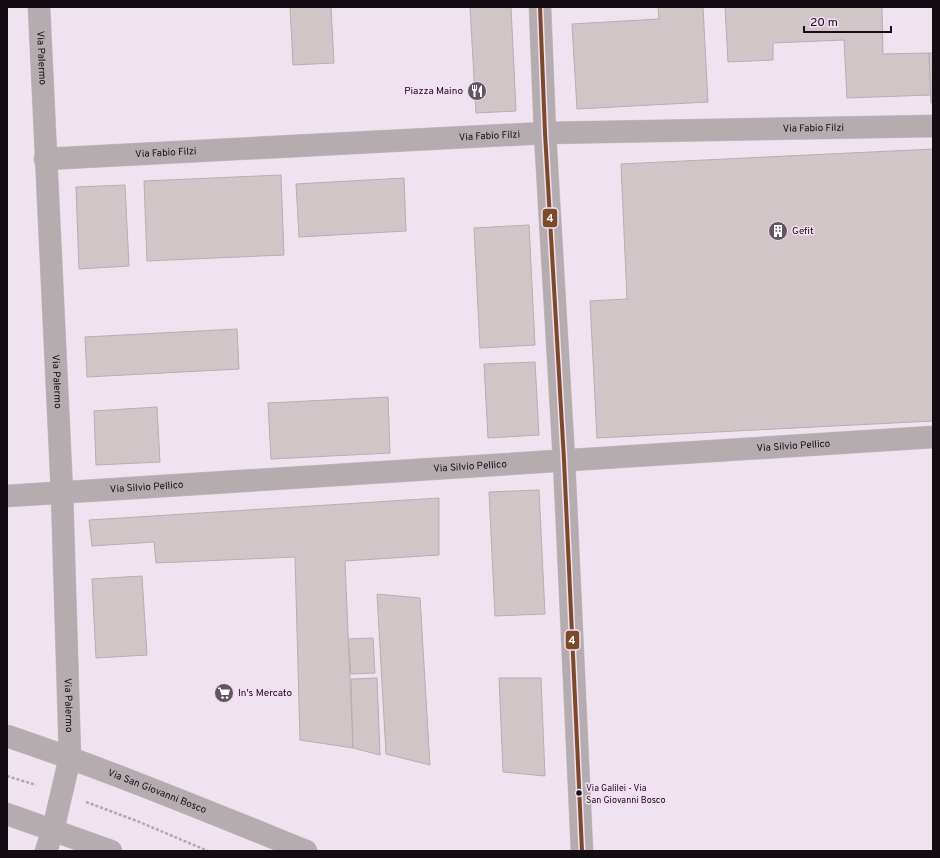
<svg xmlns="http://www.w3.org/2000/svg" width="940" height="858" viewBox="0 0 940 858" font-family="Overpass,sans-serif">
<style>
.building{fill:#d0c5c7;stroke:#b8adb0}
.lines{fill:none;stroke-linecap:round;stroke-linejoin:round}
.street-casing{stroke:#cbc1cb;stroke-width:23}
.secondary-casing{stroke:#cbc1cb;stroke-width:23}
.path{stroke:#b0a9ae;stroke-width:2.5;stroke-dasharray:3 2;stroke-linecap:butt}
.street{stroke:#b4acaf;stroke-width:22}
.secondary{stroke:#b4acaf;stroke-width:22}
.bus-1-casing{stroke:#f5ddf4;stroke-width:7}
.bus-1{stroke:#7a4b2a;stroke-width:4}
.bus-dot{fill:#130c13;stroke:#f5ddf4;stroke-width:1.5}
.labels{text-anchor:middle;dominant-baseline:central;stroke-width:3;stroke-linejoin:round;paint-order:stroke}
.bus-label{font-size:9px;fill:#130c13;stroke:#f5ddf4;text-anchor:start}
.street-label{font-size:10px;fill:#130c13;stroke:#f5ddf4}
.poi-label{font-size:10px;fill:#130c13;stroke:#f5ddf4;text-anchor:start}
.line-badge{stroke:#f5ddf4;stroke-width:1.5}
.badge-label{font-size:11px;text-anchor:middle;font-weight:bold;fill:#fff}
</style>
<rect width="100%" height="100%" fill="#efe3ef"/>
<g class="building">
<path d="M290 7H331L334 63 293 65Z"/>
<path d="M470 7H511L516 111 476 113Z"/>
<path d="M658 7H703L708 102 577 109 572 24 659 19Z"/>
<path d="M725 7H882L883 54 929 53 931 95 847 98 844 40 773 43V60L728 62Z"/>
<path d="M929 53H933V103H931Z"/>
<path d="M933 149V421L597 438 590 301 627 299 621 164Z"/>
<path d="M281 175 284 255 147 261 144 181Z"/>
<path d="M404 178 406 231 299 237 296 184Z"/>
<path d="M125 185 129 266 79 269 76 187Z"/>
<path d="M529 225 535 345 480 348 474 228Z"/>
<path d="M237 329 239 369 87 377 85 337Z"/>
<path d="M535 362 539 435 488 438 484 364Z"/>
<path d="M388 397 390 453 271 459 268 403Z"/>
<path d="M157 407 160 462 96 465 94 411Z"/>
<path d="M539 490 545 614 495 616 489 492Z"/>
<path d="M439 498V555L345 561 353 748 300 740 295 557 156 563 154 542 92 546 89 520Z"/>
<path d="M142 576 147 655 96 658 92 579Z"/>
<path d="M377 594 420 598 430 765 386 754Z"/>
<path d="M373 638 375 673 351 674 348 639Z"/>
<path d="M377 678 380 755 353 748 351 679Z"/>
<path d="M499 678H541L545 776 503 772Z"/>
</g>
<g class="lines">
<defs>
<g id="street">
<path id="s1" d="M39 7 62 493 70 757"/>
<path d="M540 7 545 133 564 460 582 851"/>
<path id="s2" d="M45 159 545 133 933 126"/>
<path id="s3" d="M7 496 933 437"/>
<path d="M46 851 53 830"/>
</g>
<g id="secondary">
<path id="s4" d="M7 736C108 770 207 811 306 851"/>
<path d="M7 814 111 851"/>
<path d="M53 830 70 757"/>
</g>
</defs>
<use href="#street" class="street-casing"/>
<use href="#secondary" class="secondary-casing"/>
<g class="path">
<path d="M7 776 36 785"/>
<path d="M86 802 137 821 208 851"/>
</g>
<use href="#street" class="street"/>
<use href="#secondary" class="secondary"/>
<defs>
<path id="bus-1" d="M540 7 545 133 564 460 582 851"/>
</defs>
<use href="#bus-1" class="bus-1-casing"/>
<use href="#bus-1" class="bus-1"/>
</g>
<defs>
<symbol id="restaurant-disc" viewBox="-11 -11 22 22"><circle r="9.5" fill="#605760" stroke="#f5ddf4"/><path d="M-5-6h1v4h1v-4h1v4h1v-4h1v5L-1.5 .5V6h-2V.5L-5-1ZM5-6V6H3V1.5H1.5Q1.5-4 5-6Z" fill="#fff"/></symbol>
<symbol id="building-disc" viewBox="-11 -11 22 22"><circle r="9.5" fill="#605760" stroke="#f5ddf4"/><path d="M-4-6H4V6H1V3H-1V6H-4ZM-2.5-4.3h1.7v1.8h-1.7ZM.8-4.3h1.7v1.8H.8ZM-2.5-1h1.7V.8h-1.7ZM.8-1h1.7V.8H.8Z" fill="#fff"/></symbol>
<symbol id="supermarket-disc" viewBox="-11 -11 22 22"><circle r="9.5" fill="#605760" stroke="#f5ddf4"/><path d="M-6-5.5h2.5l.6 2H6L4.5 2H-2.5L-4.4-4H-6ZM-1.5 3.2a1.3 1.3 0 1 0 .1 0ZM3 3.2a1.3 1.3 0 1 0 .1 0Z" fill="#fff"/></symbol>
</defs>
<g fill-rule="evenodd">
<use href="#restaurant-disc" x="466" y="80" width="22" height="22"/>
<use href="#building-disc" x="767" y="220" width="22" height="22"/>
<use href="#supermarket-disc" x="213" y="682" width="22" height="22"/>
</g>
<circle class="bus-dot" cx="579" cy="793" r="3.5"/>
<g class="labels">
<g class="bus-label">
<text x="586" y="788">Via Galilei - Via<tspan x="586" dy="12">San Giovanni Bosco</tspan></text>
</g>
<g class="street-label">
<text stroke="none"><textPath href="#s1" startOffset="51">Via Palermo</textPath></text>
<text stroke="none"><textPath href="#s2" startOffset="769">Via Fabio Filzi</textPath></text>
<text stroke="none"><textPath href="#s2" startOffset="445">Via Fabio Filzi</textPath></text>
<text stroke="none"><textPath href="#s2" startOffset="121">Via Fabio Filzi</textPath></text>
<text stroke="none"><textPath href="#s1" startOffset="375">Via Palermo</textPath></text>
<text stroke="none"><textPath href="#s3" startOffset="788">Via Silvio Pellico</textPath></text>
<text stroke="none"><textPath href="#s3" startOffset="464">Via Silvio Pellico</textPath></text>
<text stroke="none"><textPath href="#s3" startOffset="140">Via Silvio Pellico</textPath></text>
<text stroke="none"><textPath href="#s1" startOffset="699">Via Palermo</textPath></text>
<text stroke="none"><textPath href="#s4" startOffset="160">Via San Giovanni Bosco</textPath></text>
</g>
<g class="poi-label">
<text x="463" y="91" text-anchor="end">Piazza Maino</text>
<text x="792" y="231">Gefit</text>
<text x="238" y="693">In's Mercato</text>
</g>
</g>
<g class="line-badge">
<rect x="542" y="208" width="16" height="20" rx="4" fill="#7a4b2a"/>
<rect x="565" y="630" width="15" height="20" rx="4" fill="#7a4b2a"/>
</g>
<g class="badge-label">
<text x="550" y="222">4</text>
<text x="572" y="644">4</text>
</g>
<rect width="940" height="858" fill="none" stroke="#130c13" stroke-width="16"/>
<path d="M804 26v6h87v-6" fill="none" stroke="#130c13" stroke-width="2"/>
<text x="810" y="26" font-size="12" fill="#130c13" stroke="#f5ddf4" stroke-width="3" paint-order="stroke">20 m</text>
</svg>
